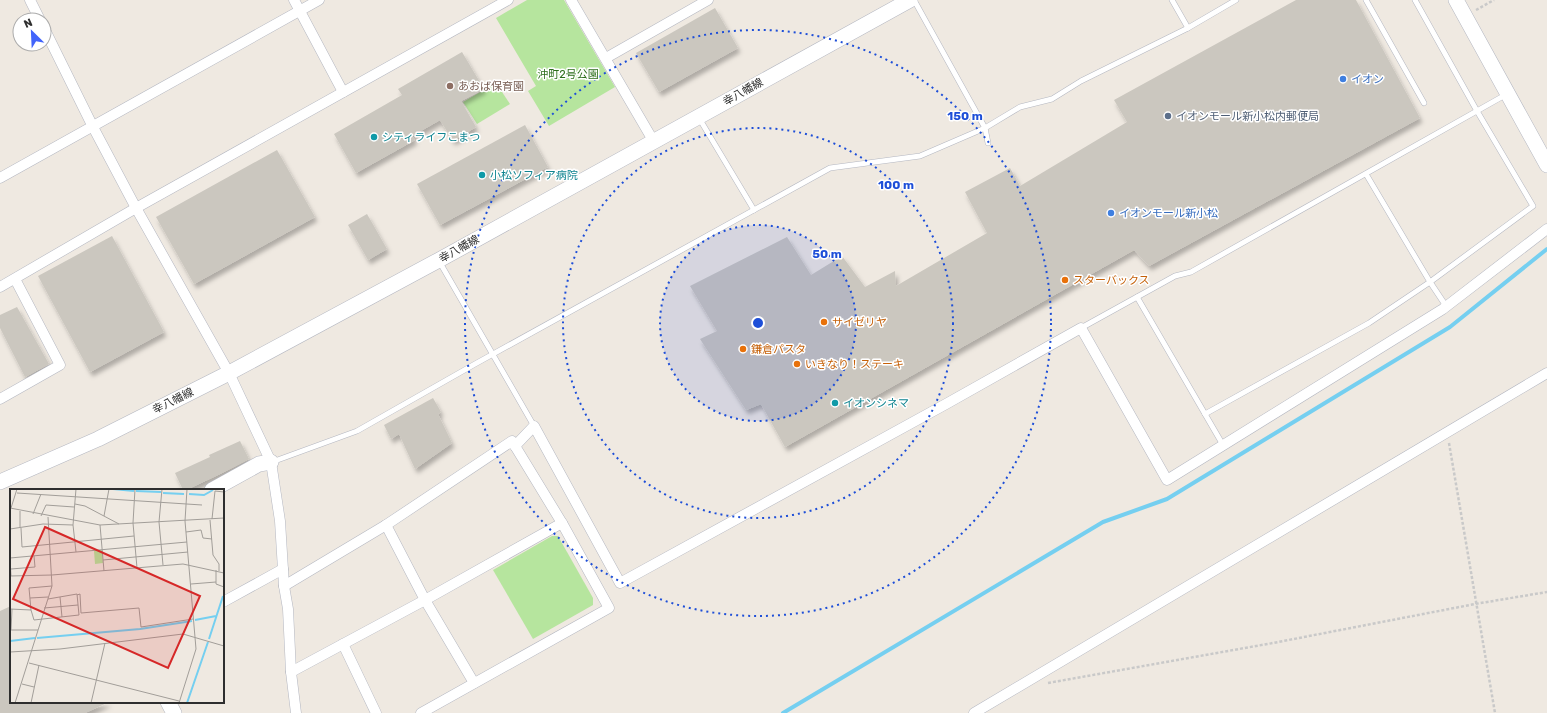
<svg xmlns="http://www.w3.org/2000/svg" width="1547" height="713" viewBox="0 0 1547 713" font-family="Rubik,'Noto Sans JP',sans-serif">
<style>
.green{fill:#b6e59e}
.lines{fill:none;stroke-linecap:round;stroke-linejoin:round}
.stream{stroke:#75cff0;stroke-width:4}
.building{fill:#cbc7bf;filter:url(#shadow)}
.lane-casing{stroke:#b4b7c1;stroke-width:6}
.street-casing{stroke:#b4b7c1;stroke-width:11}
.secondary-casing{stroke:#b4b7c1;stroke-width:16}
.path{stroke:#c9c9c9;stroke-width:2.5;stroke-dasharray:3 2;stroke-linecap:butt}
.lane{stroke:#fff;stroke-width:5}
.street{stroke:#fff;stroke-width:10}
.secondary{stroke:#fff;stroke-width:15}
.ring{fill:none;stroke:#1d4ed8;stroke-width:2;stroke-dasharray:2 4}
.shop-dot{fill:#3f7fe0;stroke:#fff;stroke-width:1.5}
.education-dot{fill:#8d6e63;stroke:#fff;stroke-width:1.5}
.service-dot{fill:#5c6f8a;stroke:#fff;stroke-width:1.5}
.culture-dot{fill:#0f9aa8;stroke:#fff;stroke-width:1.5}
.food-dot{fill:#e8710a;stroke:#fff;stroke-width:1.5}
.labels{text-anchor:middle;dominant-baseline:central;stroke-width:3;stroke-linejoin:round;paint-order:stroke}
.park-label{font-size:11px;fill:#2c6e1b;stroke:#fff}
.shop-label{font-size:11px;fill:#366cbe;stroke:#fff;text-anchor:start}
.education-label{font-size:11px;fill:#785e54;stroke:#fff;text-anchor:start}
.street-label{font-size:11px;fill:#2e2e2e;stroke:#fff}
.service-label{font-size:11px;fill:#4e5e75;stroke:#fff;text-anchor:start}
.culture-label{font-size:11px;fill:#0d838f;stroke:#fff;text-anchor:start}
.food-label{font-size:11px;fill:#c56008;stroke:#fff;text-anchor:start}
.inset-river{fill:none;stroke:#75cff0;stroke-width:2}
.inset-road{fill:none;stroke:#a29e99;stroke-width:1}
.view{fill:#d62828;fill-opacity:0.15;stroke:#d62828;stroke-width:2}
.inset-edge{fill:none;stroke:#2e2e2e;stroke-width:2}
.centre{fill:#1d4ed8;stroke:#fff;stroke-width:2}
.ring-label{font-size:12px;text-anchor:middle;font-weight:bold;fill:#1d4ed8;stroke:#fff;stroke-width:3;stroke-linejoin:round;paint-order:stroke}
</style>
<defs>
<filter id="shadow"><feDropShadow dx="2.5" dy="4.5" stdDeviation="2" flood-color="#0004"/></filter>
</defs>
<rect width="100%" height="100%" fill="#efe9e1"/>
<g class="green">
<path d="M527 0H564L615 87 549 126 528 91 536 86 496 18Z"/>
<path d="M496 83 510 104 477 124 463 102Z"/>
<path d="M552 536H558L593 598V605L533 639 493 570Z"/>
</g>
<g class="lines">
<path class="stream" d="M783 713 1103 522 1167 499 1450 327 1547 249"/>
</g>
<g class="building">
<path d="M1296 0H1356L1420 118 1149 266 1134 250 785 447 761 404 746 410 700 339 717 331 690 286 787 237 811 275 842 256 865 287 895 271 896 286 987 233 965 192 1010 168 1020 186 1127 122 1114 100Z"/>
<path d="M715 8 738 48 659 92 636 53Z"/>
<path d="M462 52 484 89 461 101 476 127 453 141 440 120 412 136 415 140 356 173 334 134 402 95 398 89Z"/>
<path d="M525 125 548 167 440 225 417 184Z"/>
<path d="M277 150 315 217 194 284 156 217Z"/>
<path d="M367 214 387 249 368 260 348 225Z"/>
<path d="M112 236 164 332 90 372 38 276Z"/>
<path d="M17 307 49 364 25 377 0 328V315Z"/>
<path d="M433 398 441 412 438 414 452 443 415 469 399 434 391 439 384 425Z"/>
<path d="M240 441 249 459 220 474 186 490H183L175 473 210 457 209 455Z"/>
<path d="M11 606V702H109L85 713H0V611Z"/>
</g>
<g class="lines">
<defs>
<g id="lane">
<path d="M914 0 985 128 988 143"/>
<path d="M1172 0 1188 28"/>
<path d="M1366 0 1424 103"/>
<path d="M699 118 754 210"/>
<path d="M1366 174 1430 282 1446 306"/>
<path d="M439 261 534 426"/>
<path d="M1137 297 1223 445"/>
<path d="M1081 328 1175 276 1191 272 1507 94"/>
<path d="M1205 414 1369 323 1430 282 1533 206 1477 111 1415 0"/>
<path d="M272 462 357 431 475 364 830 168 920 156 985 128 1020 107 1052 99 1081 81 1188 28 1236 0"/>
</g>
<g id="street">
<path d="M30 0 40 20"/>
<path d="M294 0 343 92"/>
<path d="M571 0 654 142"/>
<path d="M44 28 93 127 136 208 229 373 271 462 280 521 284 586 288 609 291 672 296 713"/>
<path d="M606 58 708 0"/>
<path d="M0 178 319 0"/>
<path d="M0 287 136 208 508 0"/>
<path d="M0 399 60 365 15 279"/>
<path d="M515 446 534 426 620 583 946 404 1081 328 1167 480 1443 309 1547 229"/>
<path d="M386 525 425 600 474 683"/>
<path d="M284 586 386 525 512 441 562 523 609 608 421 713"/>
<path d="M223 602 283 569"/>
<path d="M343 644 376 713"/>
<path d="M291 672 425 600 562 523"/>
<path d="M974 713 1547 373"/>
</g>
<g id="secondary">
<path d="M1456 0 1547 165"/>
<path d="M0 482 98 439 229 373 439 260 910 0"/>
<path d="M212 490 259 464 271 462"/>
<path d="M168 702 174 713"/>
</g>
</defs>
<use href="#lane" class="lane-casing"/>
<use href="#street" class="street-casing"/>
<use href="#secondary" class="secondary-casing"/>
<g class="path">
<path d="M1476 10 1494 0"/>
<path d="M1449 443 1495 713"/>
<path d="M1048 683 1273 643 1475 604 1547 592"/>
</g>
<use href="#lane" class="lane"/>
<use href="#street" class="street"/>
<use href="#secondary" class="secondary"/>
</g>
<circle cx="758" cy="323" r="98" fill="#1d4ed8" fill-opacity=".12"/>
<g class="ring">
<circle cx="758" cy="323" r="98"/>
<circle cx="758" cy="323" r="195"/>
<circle cx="758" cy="323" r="293"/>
</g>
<g class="shop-dot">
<circle cx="1343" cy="79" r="4"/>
<circle cx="1111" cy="213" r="4"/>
</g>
<circle class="education-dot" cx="450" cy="86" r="4"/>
<circle class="service-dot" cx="1168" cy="116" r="4"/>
<g class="culture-dot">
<circle cx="374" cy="137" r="4"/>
<circle cx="482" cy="175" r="4"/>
<circle cx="835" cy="403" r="4"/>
</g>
<g class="food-dot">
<circle cx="1065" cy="280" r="4"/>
<circle cx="824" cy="322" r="4"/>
<circle cx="743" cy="349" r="4"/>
<circle cx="797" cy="364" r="4"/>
</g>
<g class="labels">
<g class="park-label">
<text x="568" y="74">沖町2号公園</text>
</g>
<g class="shop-label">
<text x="1351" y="79">イオン</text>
<text x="1119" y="213">イオンモール新小松</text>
</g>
<g class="education-label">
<text x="458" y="86">あおば保育園</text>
</g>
<g class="street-label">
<text transform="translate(743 92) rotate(-29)">幸八幡線</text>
<text transform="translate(459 249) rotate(-29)">幸八幡線</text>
<text transform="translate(173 401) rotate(-26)">幸八幡線</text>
</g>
<g class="service-label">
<text x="1176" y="116">イオンモール新小松内郵便局</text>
</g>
<g class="culture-label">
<text x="382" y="137">シティライフこまつ</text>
<text x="490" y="175">小松ソフィア病院</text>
<text x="843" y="403">イオンシネマ</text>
</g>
<g class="food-label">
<text x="1073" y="280">スターバックス</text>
<text x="832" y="322">サイゼリヤ</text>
<text x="751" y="349">鎌倉パスタ</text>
<text x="805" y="364">いきなり！ステーキ</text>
</g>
</g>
<g transform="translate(10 489)">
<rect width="214" height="214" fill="#efe9e1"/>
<path d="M92 61 93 74 85 75 84 62Z" fill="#b6e59e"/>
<path class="inset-river" d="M103 0 124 2M126 2 151 3M153 4 174 5M179 5 194 6 203 1M185 131 206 127M27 149 130 140 182 132M199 150 213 107M0 152 25 149M177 214 198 153"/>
<path class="inset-road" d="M125 0 123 34 127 79M152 0 149 33 153 76M7 4 192 16M65 15 75 17 109 35M0 19 90 36 214 29M1 19 7 0M23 25 31 5M31 27 36 16 64 18M94 27 99 0M202 30 205 2 214 3M200 31 203 66 209 75V82M90 36 94 82M10 39V22M11 39 12 58 124 47M0 40 33 35 63 36M176 43 191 41 193 49 202 50M66 63 63 36 66 0M0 69 177 53M0 71 1 87M93 71 178 63M1 80 25 78 24 67M206 81V95L214 98M0 87 42 86 173 75 214 84M181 95 206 93M67 106 70 105 71 124 129 119 131 138 183 130M50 108 52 128M20 109 38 108M34 119 68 116M0 120 21 121 24 131 69 126 67 105 38 110M21 121 19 99 42 97M0 141H28M1 141 2 120M0 163 50 160 173 145 214 157M19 174 169 212M12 195 24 198M5 214 42 97 38 28M21 214 29 176M81 214 95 154M169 214 186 160 175 32 177 0"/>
<path class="view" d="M35 38 190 107 158 179 3 110Z"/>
<rect width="214" height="214" class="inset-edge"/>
</g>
<circle cx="758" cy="323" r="6" class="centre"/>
<g class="ring-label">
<text x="965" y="120">150 m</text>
<text x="896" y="189">100 m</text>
<text x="827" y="258">50 m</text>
</g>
<g transform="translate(32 32) rotate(336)"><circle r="19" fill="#ffffff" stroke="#ababab"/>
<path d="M0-3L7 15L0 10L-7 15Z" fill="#4264fb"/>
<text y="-6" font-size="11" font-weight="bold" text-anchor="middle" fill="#2e2e2e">N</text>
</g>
</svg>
